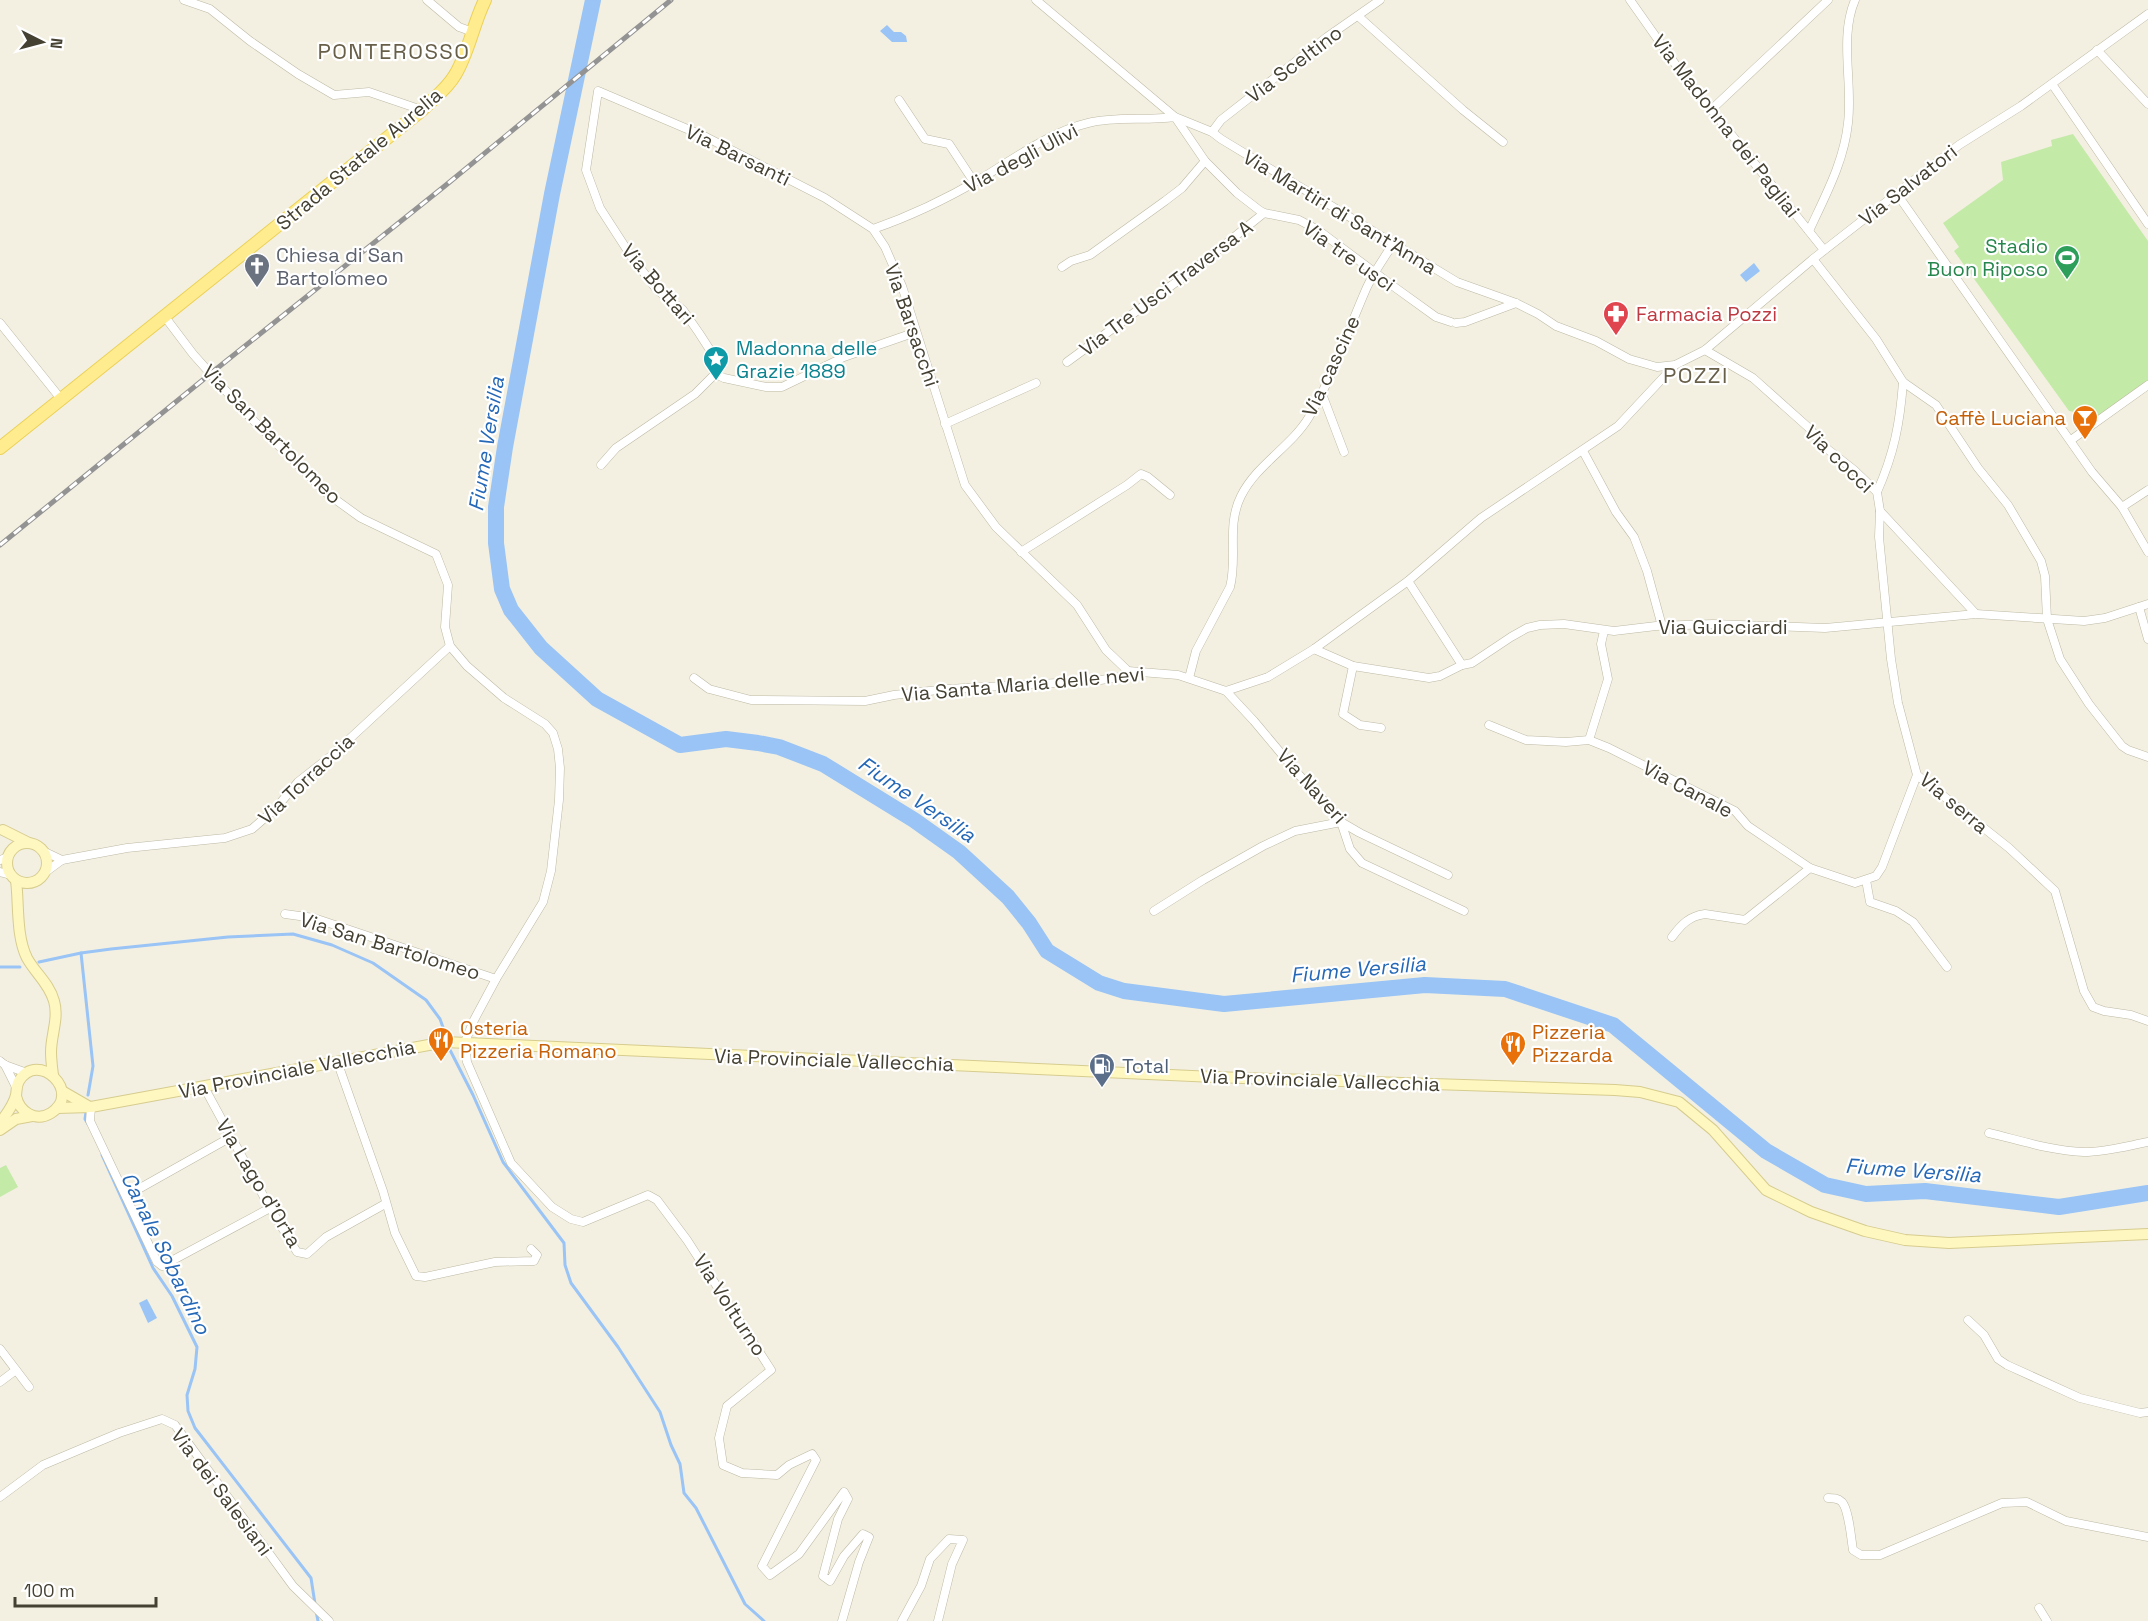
<svg xmlns="http://www.w3.org/2000/svg" width="2148" height="1621" viewBox="0 0 2148 1621" font-family="'Space Grotesk',sans-serif">
<style>
.green{fill:#c4eaa8}
.water{fill:#99c4f5}
.lines{fill:none;stroke-linecap:round;stroke-linejoin:round}
.stream{stroke:#99c4f5;stroke-width:3}
.river{stroke:#99c4f5;stroke-width:16}
.street-casing{stroke:#beb9a4;stroke-width:9}
.secondary-casing{stroke:#d6cc8e;stroke-width:12}
.primary-casing{stroke:#ebd158;stroke-width:14}
.street{stroke:#fff;stroke-width:8}
.secondary{stroke:#fff7c0;stroke-width:10}
.primary{stroke:#ffec8f;stroke-width:12}
.rail-casing{stroke:#939393;stroke-width:5}
.rail{stroke:#fff;stroke-width:3;stroke-dasharray:9;stroke-linecap:butt}
.labels{text-anchor:middle;dominant-baseline:central;stroke-width:4.5;stroke-linejoin:round;paint-order:stroke}
.street-label{font-size:20px;fill:#444032;stroke:#fff}
.leisure-label{font-size:20px;fill:#27864d;stroke:#fff;text-anchor:end}
.worship-label{font-size:20px;fill:#5b616d;stroke:#fff;text-anchor:start}
.health-label{font-size:20px;fill:#be3a42;stroke:#fff;text-anchor:start}
.culture-label{font-size:20px;fill:#0d838f;stroke:#fff;text-anchor:start}
.food-label{font-size:20px;fill:#c56008;stroke:#fff;text-anchor:start}
.service-label{font-size:20px;fill:#4e5e75;stroke:#fff;text-anchor:start}
.water-label{font-size:21px;font-style:italic;fill:#2568b7;stroke:#fff}
.quarter-label{font-size:22px;letter-spacing:1.5px;fill:#685f49;stroke:#fff}
</style>
<rect width="100%" height="100%" fill="#f3f0e2"/>
<g class="green">
<path d="M2073 134 2148 241V381L2088 424 2080 413 2069 411 1954 251 1959 247 1943 223 2003 180 2001 162 2052 146 2051 140Z"/>
<path d="M6 1165 18 1187 0 1197V1168Z"/>
</g>
<g class="water">
<path d="M887 25 894 32H901L906 36 907 42H892L880 31Z"/>
<path d="M1754 263 1760 271 1746 282 1740 275Z"/>
<path d="M147 1299 157 1318 148 1323 139 1303Z"/>
</g>
<g class="lines">
<g class="stream">
<path d="M81 953 93 1066 88 1095"/>
<path d="M39 962 81 953 111 949 228 937 293 934 332 945 373 963 426 1000 440 1019 445 1033"/>
<path d="M0 967H20"/>
<path d="M450 1050 473 1095 503 1162 564 1243 565 1265 571 1283 618 1347 660 1412 671 1445 680 1464 684 1493 696 1508 745 1604 764 1621"/>
<path d="M86 1112 85 1119 88 1124"/>
<path d="M102 1155 153 1268 172 1296 197 1347 195 1369 187 1395 188 1411 195 1428 311 1578 315 1604"/>
<path d="M316 1611 318 1621"/>
</g>
<path class="river" d="M593 0 552 194 505 447 496 507V543L502 589 511 610 541 648 597 699 680 745 726 739 758 743 779 747 823 764 914 820 959 852 1008 897 1029 923 1047 951 1099 983 1124 991 1224 1004 1425 985 1505 989 1613 1025 1766 1151 1825 1185 1866 1194 1925 1191 2059 1207 2148 1193"/>
<defs>
<g id="street">
<path d="M184 0 210 9 250 41 298 74 334 95 369 92 422 110"/>
<path d="M427 0 459 27 473 32"/>
<path d="M1036 0 1175 117 1212 132 1221 139 1457 282 1516 303 1538 314 1556 326 1596 341 1629 359 1657 367 1675 365 1705 350 1813 259 1959 145 2021 106 2148 14"/>
<path d="M1630 0 1678 68 1824 250"/>
<path d="M1358 16 1463 110 1503 142"/>
<path d="M2097 50 2148 104"/>
<path d="M2052 84 2148 224"/>
<path d="M899 100 925 139 949 144 974 182"/>
<path d="M1712 109 1828 0"/>
<path d="M1212 132 1221 120 1327 37 1380 0"/>
<path d="M1897 194 2092 472 2122 507 2148 552"/>
<path d="M873 229C911 216 948 198 982 178 1015 158 1050 132 1088 123 1116 116 1146 121 1175 117L1205 161 1237 193 1259 210 1264 213 1299 220 1318 230 1393 286 1436 317 1451 322"/>
<path d="M1809 231C1825 196 1844 162 1848 123 1853 83 1839 37 1855 0"/>
<path d="M1813 259 1876 339 1903 382 1936 405 1978 468 2008 505 2041 561 2045 576 2047 619 2060 659 2089 704 2122 746 2128 750 2148 757"/>
<path d="M1062 267 1071 261 1090 255 1165 201 1182 188 1205 161"/>
<path d="M165 317 193 354 242 409 325 492 361 518 436 554 448 585 445 627 450 646 467 666 504 698 545 724 553 733 558 749 560 768 559 800 551 871 543 902 496 979 474 1020 465 1042 467 1062 511 1163 552 1207 571 1219 583 1222 648 1195 657 1200 687 1240 771 1370 727 1406 719 1438 723 1465 742 1473 777 1475 789 1465 812 1454 816 1460 762 1566 770 1575 799 1554 844 1492 848 1499 838 1519 823 1576 830 1581 844 1556 863 1534 869 1537 859 1562 842 1621"/>
<path d="M0 323 61 399"/>
<path d="M1456 323 1465 322 1516 303"/>
<path d="M916 332 844 357 782 387H766L724 378 715 374 710 350 699 333 683 310 657 290 631 256 600 208 586 170 598 91 706 137 825 198 873 229 885 247 902 286 965 485 996 527 1077 605 1106 650 1128 671"/>
<path d="M1705 350 1753 378 1809 428 1826 448 1854 470 1877 492 1880 511 1976 614"/>
<path d="M1067 362 1198 266 1264 213"/>
<path d="M1322 394 1344 452"/>
<path d="M945 424 1036 383"/>
<path d="M2071 440 2148 385"/>
<path d="M1583 451 1616 512 1634 537 1647 571 1662 626"/>
<path d="M601 465 616 448 695 394 715 374"/>
<path d="M1877 492C1894 454 1900 423 1903 382"/>
<path d="M2122 507 2148 490"/>
<path d="M1880 511 1879 537 1891 659 1898 703 1917 775 2009 848 2055 891 2084 991 2093 1007 2104 1011 2131 1015 2148 1021"/>
<path d="M1021 552 1127 485 1141 474 1148 477 1170 495"/>
<path d="M1408 581 1462 665"/>
<path d="M2139 607 2148 639"/>
<path d="M1314 649 1353 666 1429 678 1440 676 1462 665 1472 663 1511 637 1527 628 1540 625 1564 624 1614 631 1656 626 1713 624 1825 628 1976 614 2084 621 2105 618 2148 604"/>
<path d="M1353 666 1343 714 1360 725 1381 728"/>
<path d="M694 678 709 689 751 700 865 701 894 695 947 689 1094 681 1120 677 1128 671 1178 675 1226 691 1268 677 1314 649 1408 581 1481 518 1618 426 1675 365"/>
<path d="M1189 678 1196 651 1230 587C1238 557 1226 526 1241 496 1257 464 1291 447 1309 417 1333 376 1348 330 1367 287 1374 272 1384 258 1393 244"/>
<path d="M1226 691 1254 721 1300 776 1332 809 1341 822 1360 833 1448 875"/>
<path d="M1489 725 1526 740 1566 742 1589 740 1609 748 1735 811 1748 826 1810 868 1855 883 1876 876 1882 867 1917 775"/>
<path d="M1589 740 1608 679 1601 644 1604 631"/>
<path d="M41 850 62 860"/>
<path d="M0 860 8 857"/>
<path d="M0 872 11 875"/>
<path d="M43 874 62 860 127 848 225 838 252 829 276 808 298 782 331 756 450 646"/>
<path d="M1866 880 1870 902 1896 911 1913 922 1947 967"/>
<path d="M1154 911 1203 880 1263 846 1295 831 1341 822 1350 849 1362 863 1464 911"/>
<path d="M285 914 314 918 496 979"/>
<path d="M1672 937C1681 925 1689 916 1705 914L1745 920 1810 868"/>
<path d="M0 1061 5 1065 27 1073"/>
<path d="M337 1061 383 1191 395 1233 416 1276 425 1277 495 1262 534 1261 537 1255 531 1249"/>
<path d="M5 1065 16 1087"/>
<path d="M204 1087 270 1208 297 1252 307 1254 326 1237 385 1204"/>
<path d="M91 1107 90 1121 157 1262 162 1266 270 1208"/>
<path d="M1989 1133C2019 1140 2052 1151 2084 1152 2105 1152 2127 1146 2148 1142"/>
<path d="M126 1196 231 1137"/>
<path d="M1968 1320 1984 1335 1998 1359 2007 1365 2080 1398 2140 1413 2148 1412"/>
<path d="M0 1349 29 1387"/>
<path d="M0 1382 16 1370"/>
<path d="M0 1497 43 1465 119 1433 162 1419 175 1425 293 1586 329 1621"/>
<path d="M1828 1498C1833 1498 1838 1498 1842 1502 1849 1510 1851 1538 1853 1550L1861 1555H1880L2002 1503 2027 1502 2066 1521 2148 1537"/>
<path d="M2039 1608 2047 1621"/>
<path d="M902 1621 921 1586 930 1559 949 1539 963 1540 952 1564 938 1621"/>
</g>
<g id="secondary">
<path d="M3 830 29 843"/>
<circle cx="27" cy="863" r="20"/>
<path d="M16 880C19 904 16 936 27 958 35 973 49 983 54 1001 59 1018 51 1035 51 1052 51 1060 52 1067 53 1075"/>
<path d="M62 1091 88 1106"/>
<path d="M57 1108 91 1107 445 1042 1214 1077 1615 1090 1640 1092 1679 1102 1713 1130 1766 1190 1811 1212 1865 1231 1905 1240 1949 1243 2148 1234"/>
<path d="M0 1123C6 1115 14 1104 16 1095 17 1090 16 1086 19 1081 38 1049 83 1093 51 1113 35 1123 19 1111 16 1096"/>
<path d="M0 1130 16 1119 32 1116"/>
</g>
<path id="primary" d="M0 448 422 110C433 99 447 89 455 75 469 52 473 24 485 0"/>
</defs>
<use href="#street" class="street-casing"/>
<use href="#secondary" class="secondary-casing"/>
<use href="#primary" class="primary-casing"/>
<use href="#street" class="street"/>
<use href="#secondary" class="secondary"/>
<use href="#primary" class="primary"/>
<defs>
<path id="rail" d="M0 545 215 370 446 185 671 0"/>
</defs>
<use href="#rail" class="rail-casing"/>
<use href="#rail" class="rail"/>
</g>
<defs>
<symbol id="stadium-pin" viewBox="-11 -11 22 30"><path d="M0 17L-7.5 6A9.5 9.5 0 1 1 7.5 6Z" fill="#2e9e5b" stroke="#fff"/><path d="M0-5a6.5 5 0 1 0 0 10a6.5 5 0 1 0 0-10ZM-3.5-1.8h7v3.6h-7Z" fill="#fff"/></symbol>
<symbol id="church-pin" viewBox="-11 -11 22 30"><path d="M0 17L-7.5 6A9.5 9.5 0 1 1 7.5 6Z" fill="#6b7280" stroke="#fff"/><path d="M-1.2-6h2.4v3.5h3.3v2.4h-3.3V6h-2.4V-.1h-3.3v-2.4h3.3Z" fill="#fff"/></symbol>
<symbol id="pharmacy-pin" viewBox="-11 -11 22 30"><path d="M0 17L-7.5 6A9.5 9.5 0 1 1 7.5 6Z" fill="#e0444e" stroke="#fff"/><path d="M-2-6h4v4h4v4h-4v4h-4v-4h-4v-4h4Z" fill="#fff"/></symbol>
<symbol id="sight-pin" viewBox="-11 -11 22 30"><path d="M0 17L-7.5 6A9.5 9.5 0 1 1 7.5 6Z" fill="#0f9aa8" stroke="#fff"/><path d="M0-6L1.8-2.2L6-1.7L2.9 1.2L3.7 5.4L0 3.3L-3.7 5.4L-2.9 1.2L-6-1.7L-1.8-2.2Z" fill="#fff"/></symbol>
<symbol id="bar-pin" viewBox="-11 -11 22 30"><path d="M0 17L-7.5 6A9.5 9.5 0 1 1 7.5 6Z" fill="#e8710a" stroke="#fff"/><path d="M-6-5H6L.8 .8V4.5H3.5V6h-7V4.5H-.8V.8Z" fill="#fff"/></symbol>
<symbol id="restaurant-pin" viewBox="-11 -11 22 30"><path d="M0 17L-7.5 6A9.5 9.5 0 1 1 7.5 6Z" fill="#e8710a" stroke="#fff"/><path d="M-5-6h1v4h1v-4h1v4h1v-4h1v5L-1.5 .5V6h-2V.5L-5-1ZM5-6V6H3V1.5H1.5Q1.5-4 5-6Z" fill="#fff"/></symbol>
<symbol id="fuel-pin" viewBox="-11 -11 22 30"><path d="M0 17L-7.5 6A9.5 9.5 0 1 1 7.5 6Z" fill="#5c6f8a" stroke="#fff"/><path d="M-5.5-6h7V0h2V4h1.3V-2.5L3-4.5l.8-.8L6-3V5H2.5V1h-1V6h-7ZM-4.2-4.7v3.2H.2V-4.7Z" fill="#fff"/></symbol>
</defs>
<g fill-rule="evenodd">
<use href="#stadium-pin" x="2052" y="243" width="30" height="40"/>
<use href="#church-pin" x="242" y="251" width="30" height="40"/>
<use href="#pharmacy-pin" x="1601" y="299" width="30" height="40"/>
<use href="#sight-pin" x="701" y="344" width="30" height="40"/>
<use href="#bar-pin" x="2070" y="403" width="30" height="40"/>
<use href="#restaurant-pin" x="426" y="1025" width="30" height="40"/>
<use href="#restaurant-pin" x="1498" y="1029" width="30" height="40"/>
<use href="#fuel-pin" x="1087" y="1051" width="30" height="40"/>
</g>
<g class="labels">
<g class="street-label">
<text transform="translate(1294 64) rotate(-37)">Via Sceltino</text>
<text transform="translate(1726 126) rotate(52)">Via Madonna dei Pagliai</text>
<text transform="translate(738 155) rotate(26)">Via Barsanti</text>
<text transform="translate(1021 158) rotate(-28)">Via degli Ulivi</text>
<text transform="translate(359 159) rotate(-40)">Strada Statale Aurelia</text>
<text transform="translate(1908 185) rotate(-38)">Via Salvatori</text>
<text transform="translate(1340 212) rotate(31)">Via Martiri di Sant'Anna</text>
<text transform="translate(1349 256) rotate(35)">Via tre usci</text>
<text transform="translate(658 284) rotate(49)">Via Bottari</text>
<text transform="translate(1166 288) rotate(-37)">Via Tre Usci Traversa A</text>
<text transform="translate(912 325) rotate(71)">Via Barsacchi</text>
<text transform="translate(1331 366) rotate(-65)">Via cascine</text>
<text transform="translate(272 434) rotate(45)">Via San Bartolomeo</text>
<text transform="translate(1839 459) rotate(44)">Via cocci</text>
<text x="1723" y="627">Via Guicciardi</text>
<text transform="translate(1023 684) rotate(-5)">Via Santa Maria delle nevi</text>
<text transform="translate(306 779) rotate(-43)">Via Torraccia</text>
<text transform="translate(1312 786) rotate(48)">Via Naveri</text>
<text transform="translate(1688 789) rotate(28)">Via Canale</text>
<text transform="translate(1954 803) rotate(40)">Via serra</text>
<text transform="translate(390 946) rotate(17)">Via San Bartolomeo</text>
<text transform="translate(834 1060) rotate(2)">Via Provinciale Vallecchia</text>
<text transform="translate(297 1069) rotate(-11)">Via Provinciale Vallecchia</text>
<text transform="translate(1320 1080) rotate(2)">Via Provinciale Vallecchia</text>
<text transform="translate(259 1183) rotate(59)">Via Lago d'Orta</text>
<text transform="translate(730 1305) rotate(57)">Via Volturno</text>
<text transform="translate(222 1492) rotate(53)">Via dei Salesiani</text>
</g>
<g class="leisure-label">
<text x="2048" y="246">Stadio<tspan x="2048" dy="23">Buon Riposo</tspan></text>
</g>
<g class="worship-label">
<text x="276" y="255">Chiesa di San<tspan x="276" dy="23">Bartolomeo</tspan></text>
</g>
<g class="health-label">
<text x="1636" y="314">Farmacia Pozzi</text>
</g>
<g class="culture-label">
<text x="736" y="348">Madonna delle<tspan x="736" dy="23">Grazie 1889</tspan></text>
</g>
<g class="food-label">
<text x="2066" y="418" text-anchor="end">Caffè Luciana</text>
<text x="460" y="1028">Osteria<tspan x="460" dy="23">Pizzeria Romano</tspan></text>
<text x="1532" y="1032">Pizzeria<tspan x="1532" dy="23">Pizzarda</tspan></text>
</g>
<g class="service-label">
<text x="1122" y="1066">Total</text>
</g>
<g class="water-label">
<text transform="translate(486 444) rotate(-81)">Fiume Versilia</text>
<text transform="translate(917 799) rotate(34)">Fiume Versilia</text>
<text transform="translate(1358 969) rotate(-5)">Fiume Versilia</text>
<text transform="translate(1913 1170) rotate(4)">Fiume Versilia</text>
<text transform="translate(166 1253) rotate(64)">Canale Sobardino</text>
</g>
<g class="quarter-label">
<text x="394" y="51">PONTEROSSO</text>
<text x="1696" y="375">POZZI</text>
</g>
</g>
<g transform="translate(42 42) rotate(96)" stroke="#ffffff" stroke-width="4.5" paint-order="stroke">
<path d="M0-4.5L10 22L0 15L-10 22Z" fill="#444032"/>
<text y="-9" font-size="16" font-weight="bold" text-anchor="middle" fill="#444032">N</text>
</g>
<path d="M15 1597v9h141v-9" fill="none" stroke="#444032" stroke-width="3"/>
<text x="24" y="1597" font-size="18" fill="#444032" stroke="#ffffff" stroke-width="4.5" paint-order="stroke">100 m</text>
</svg>
